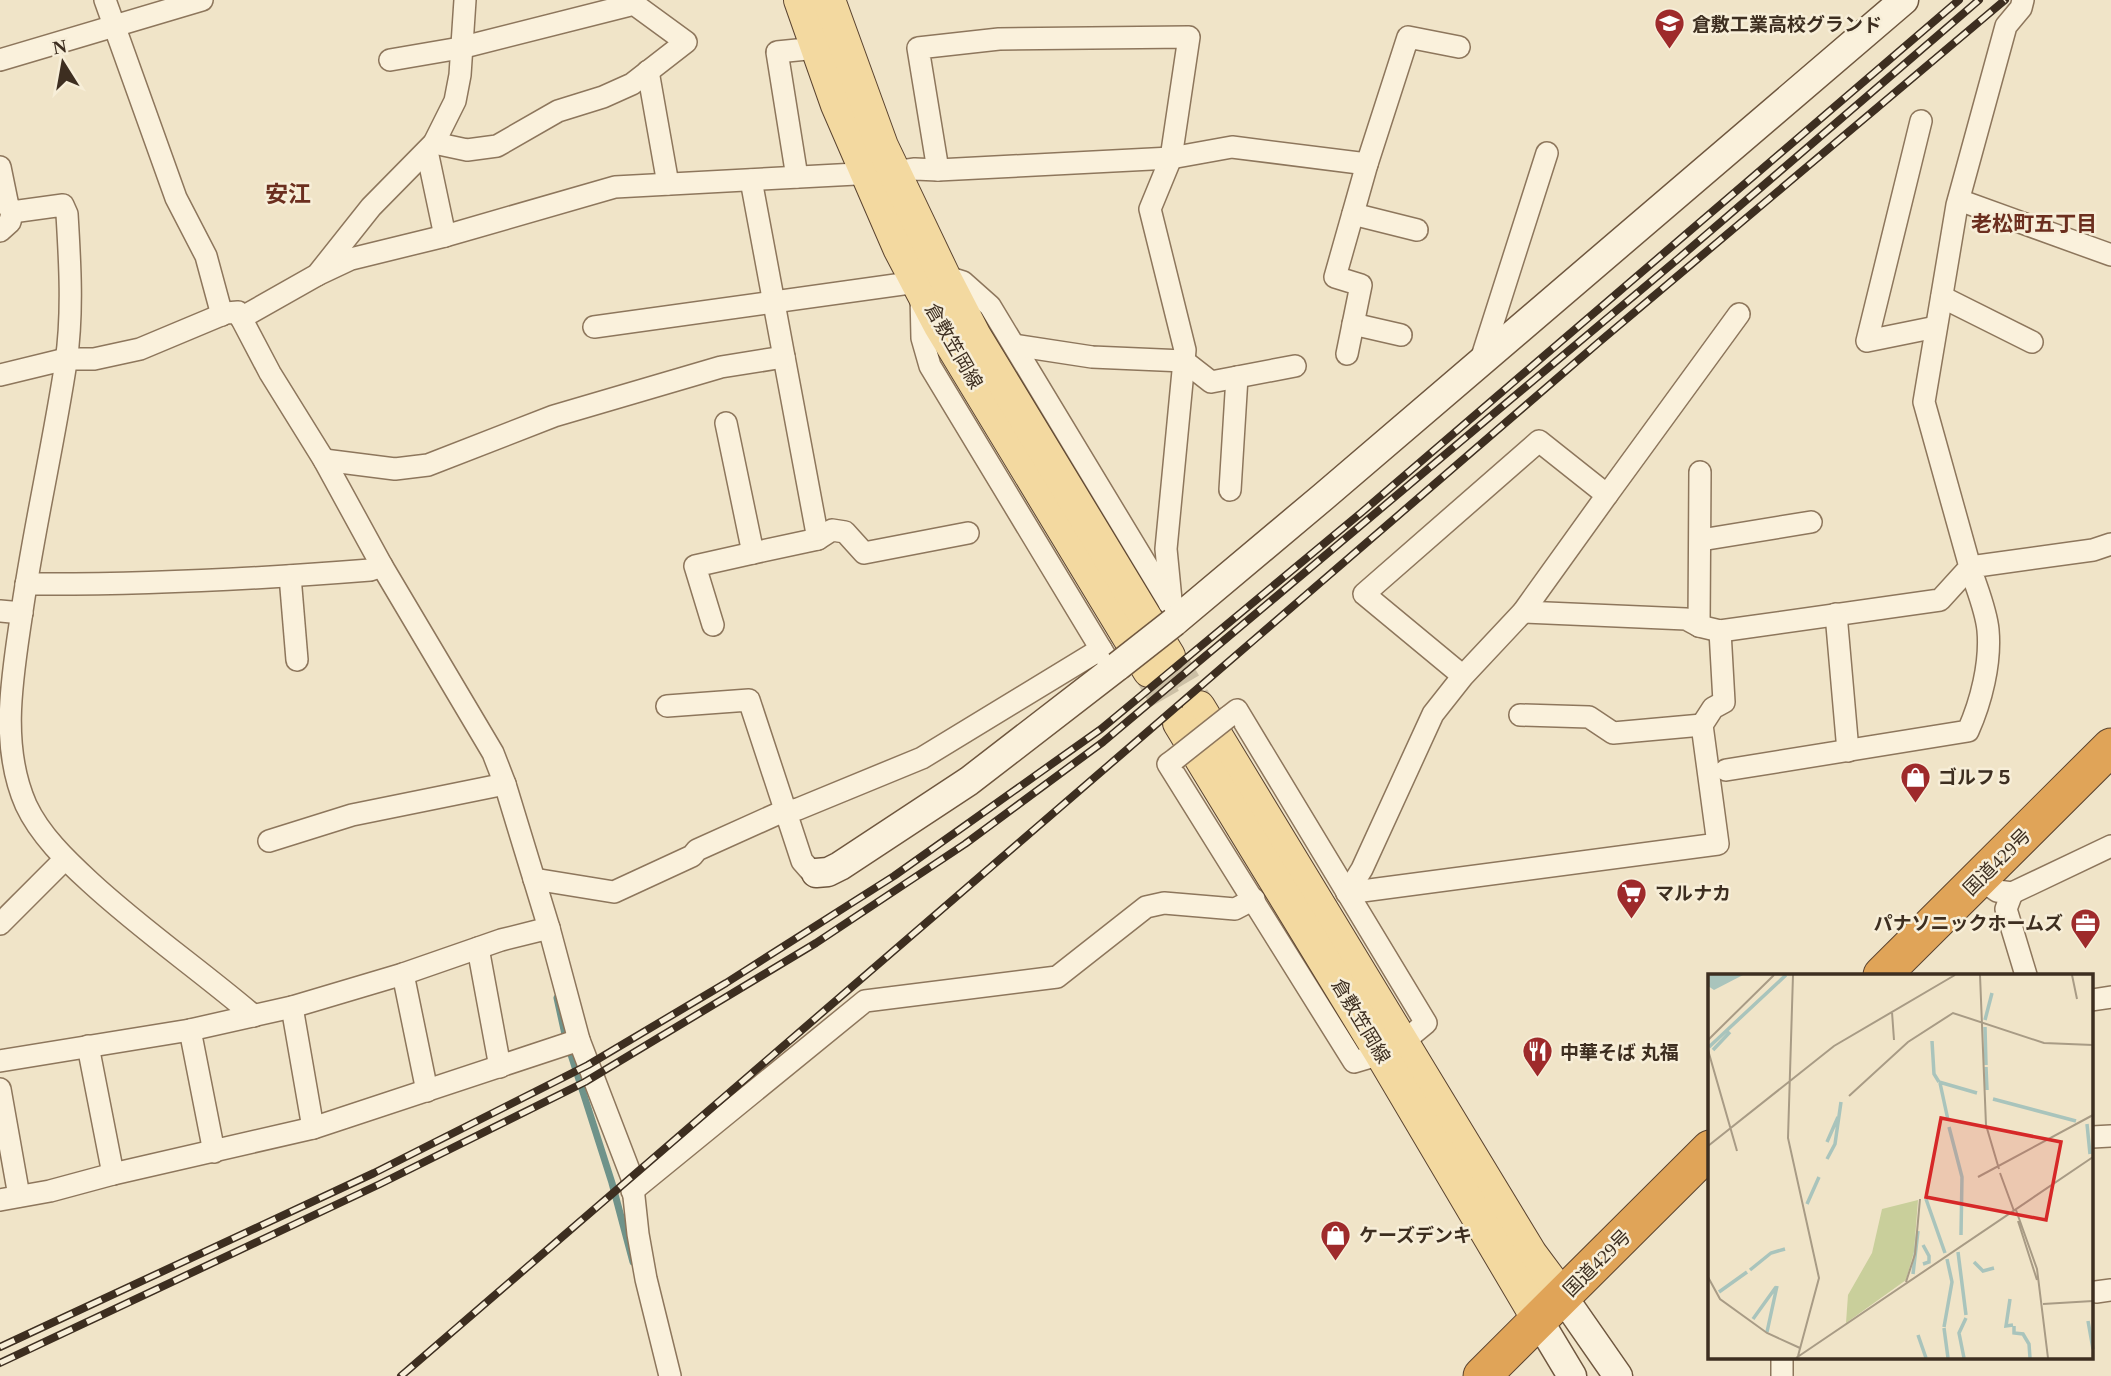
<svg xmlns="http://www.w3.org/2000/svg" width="2111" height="1376" viewBox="0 0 2111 1376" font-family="'Times New Roman','Noto Sans JP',serif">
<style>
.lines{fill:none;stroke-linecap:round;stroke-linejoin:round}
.stream{stroke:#6f938a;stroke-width:7}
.primary-tunnel{stroke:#ccc0a6;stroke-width:32;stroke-dasharray:32 16;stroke-linecap:butt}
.street-casing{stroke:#8d765c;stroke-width:24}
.secondary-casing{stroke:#6f573f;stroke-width:31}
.primary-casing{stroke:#5b4430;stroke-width:34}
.highway-casing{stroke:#5b4430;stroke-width:39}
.street{stroke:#faf1dc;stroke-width:21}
.secondary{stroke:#faf1dc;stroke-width:28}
.primary{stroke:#f3d9a0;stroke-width:32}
.highway{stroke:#e0a458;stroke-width:37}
.rail-casing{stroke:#3d2e20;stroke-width:8}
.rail{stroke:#f7eed8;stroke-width:5;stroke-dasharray:16;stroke-linecap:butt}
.street-bridge-casing{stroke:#8d765c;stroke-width:24;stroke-linecap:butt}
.secondary-bridge-casing{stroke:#6f573f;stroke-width:31;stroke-linecap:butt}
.street-bridge{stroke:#faf1dc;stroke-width:21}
.secondary-bridge{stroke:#faf1dc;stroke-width:28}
.labels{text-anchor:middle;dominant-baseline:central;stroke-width:5;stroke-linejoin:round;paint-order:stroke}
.poi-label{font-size:19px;font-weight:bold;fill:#3d2e20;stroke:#f7eed8;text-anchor:start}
.street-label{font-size:19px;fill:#3d2e20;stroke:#f7eed8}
.neighbourhood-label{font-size:21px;font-weight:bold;fill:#6b2e1e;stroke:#f7eed8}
.quarter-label{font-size:23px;font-weight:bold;fill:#6b2e1e;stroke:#f7eed8}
.inset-river{fill:none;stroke:#a9c4bc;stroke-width:3.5}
.inset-road{fill:none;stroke:#a89b85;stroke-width:2}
.view{fill:#d62828;fill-opacity:0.15;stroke:#d62828;stroke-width:3.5}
.inset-edge{fill:none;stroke:#3d2e20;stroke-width:3.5}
</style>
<rect width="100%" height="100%" fill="#f0e4c8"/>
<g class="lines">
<path class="stream" d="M557 998 566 1039 612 1183 633 1262"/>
<g class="primary-tunnel">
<path d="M1169 656 1199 707"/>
<path d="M1149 671 1179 723"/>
</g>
<defs>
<g id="street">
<path d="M105 0 176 198 206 256 222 315"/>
<path d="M0 60 202 0"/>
<path d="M390 60 460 48 634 4 686 42 632 84 603 97 558 111 497 146 467 150 434 143"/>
<path d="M648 71 668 184"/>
<path d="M1921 121 1867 341 1936 327"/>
<path d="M427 151 445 236"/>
<path d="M0 167 8 206 12 212 63 205 67 214C70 263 73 314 66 362 53 448 33 532 21 618 12 679 0 746 26 805 40 835 66 860 90 882 142 930 200 970 254 1016"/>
<path d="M938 170 918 48 999 39 1189 37 1171 158 1150 209 1185 350 1166 549 1171 600 1169 603"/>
<path d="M797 177 777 52 817 48"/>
<path d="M751 180 818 539"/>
<path d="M1959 200 2111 255"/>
<path d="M1353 214 1417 230"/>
<path d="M0 231 10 222 12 212"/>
<path d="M317 275 351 259 445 236 615 187 894 172 915 169 938 170 1171 158 1232 147 1367 164"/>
<path d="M944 276 963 282 990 306 1170 604"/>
<path d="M921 294 922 338 930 366 1107 659"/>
<path d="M1942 297 2032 342"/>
<path d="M241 318 317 275 371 207 434 143 455 101 460 75 465 0"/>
<path d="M1353 324 1401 335"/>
<path d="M594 327 917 282"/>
<path d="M1014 345 1092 357 1184 361 1211 382 1295 366"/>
<path d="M1347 354 1361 285 1335 277 1367 164 1408 37 1459 47"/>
<path d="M1480 363 1547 153"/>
<path d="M0 375 66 359H94L140 349 226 313 238 312 270 373 324 460 382 566 493 753 505 784 549 928 579 1040 632 1178 638 1234 646 1279 670 1376"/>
<path d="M726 423 753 553 818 539 832 530 845 532 864 553 968 533"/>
<path d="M324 460 395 469 428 465 554 416 721 367 784 357"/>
<path d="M1230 490 1237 377"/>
<path d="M1607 495 1739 314"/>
<path d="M1701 540 1811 522"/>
<path d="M290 576 297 660"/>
<path d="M26 584C140 585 256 579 370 570L382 566"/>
<path d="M0 611 22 613"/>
<path d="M1523 612 1686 619 1699 626 1720 631 1940 600 1970 567 1924 402 1957 205 2006 26 2021 8 2023 0"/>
<path d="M1836 614 1848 751"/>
<path d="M713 625 695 566 753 553"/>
<path d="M1699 626 1700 472"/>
<path d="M667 706 749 700 802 861 809 869 816 873"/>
<path d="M1520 715 1589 717 1613 733 1702 725"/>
<path d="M1228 717 1237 710 1426 1023 1403 1042"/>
<path d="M1175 759 1168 764 1354 1062 1381 1054"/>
<path d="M1726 770 1968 731C1981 702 1991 663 1988 630 1986 609 1976 587 1970 567L2093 550 2111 544"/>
<path d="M269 841 352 815 505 784"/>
<path d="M534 879 614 892 692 856 697 850 777 814 798 809 922 758 1101 649"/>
<path d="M1980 879 1997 891 2012 893 2111 846"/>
<path d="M1347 893 1362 869 1433 714 1463 676 1523 612 1607 495 1539 441 1364 594 1463 676"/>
<path d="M1347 893 1718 844 1702 725 1713 708 1724 702 1720 631"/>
<path d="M2012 893 2006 909 2026 975"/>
<path d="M0 924 65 859"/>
<path d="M478 948 500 1067"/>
<path d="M403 974 427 1091"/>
<path d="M2092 1000 2111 997"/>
<path d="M292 1007 313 1128"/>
<path d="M190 1030 214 1152"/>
<path d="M88 1046 113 1174"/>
<path d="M0 1061 190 1030 292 1007 403 974 501 940 549 928"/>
<path d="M0 1089 19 1196"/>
<path d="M2092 1137 2111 1136"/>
<path d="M632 1191 865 1001 1057 977 1146 907 1164 903 1235 909 1254 899"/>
<path d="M0 1200 50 1191 113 1174 313 1128 579 1040"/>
<path d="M2096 1292 2111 1290"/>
<path d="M1782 1376V1357"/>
</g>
<g id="secondary">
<path d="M1174 622 1323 497 1904 0"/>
<path d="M816 873 828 872 840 866 969 781 1118 666"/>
<path d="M1563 1297 1618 1376"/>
<path d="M1539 1321 1572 1376"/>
</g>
<g id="primary">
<path d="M800 0 837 105 899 248 940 326 1149 671"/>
<path d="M829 0 882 146 944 276 975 336 1169 656"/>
<path d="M1199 707 1531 1254 1563 1297"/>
<path d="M1179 723 1381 1054 1539 1321"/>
</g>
<g id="highway">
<path d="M1882 975 2111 747"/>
<path d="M1482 1376 1710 1149"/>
</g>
</defs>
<use href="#street" class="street-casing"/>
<use href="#secondary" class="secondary-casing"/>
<use href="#primary" class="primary-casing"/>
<use href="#highway" class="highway-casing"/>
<use href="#street" class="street"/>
<use href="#secondary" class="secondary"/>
<use href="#primary" class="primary"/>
<use href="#highway" class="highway"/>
<defs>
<g id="rail">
<path d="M0 1347 374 1173 588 1065 726 983 894 876 1101 729 1362 512 1959 0"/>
<path d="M0 1363 380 1184 585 1082 816 943 965 844 1103 742 1679 258 1979 0"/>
<path d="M401 1376 1598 343 2005 0"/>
</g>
</defs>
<use href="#rail" class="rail-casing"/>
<use href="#rail" class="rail"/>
<defs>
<path id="street-bridge" d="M1175 759 1228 717"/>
<path id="secondary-bridge" d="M1118 666 1174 622"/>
</defs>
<use href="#street-bridge" class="street-bridge-casing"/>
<use href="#secondary-bridge" class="secondary-bridge-casing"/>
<use href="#street-bridge" class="street-bridge"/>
<use href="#secondary-bridge" class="secondary-bridge"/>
</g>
<defs>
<symbol id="school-pin" viewBox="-11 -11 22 30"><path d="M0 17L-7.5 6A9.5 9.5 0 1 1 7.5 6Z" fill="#9e2a2b" stroke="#f7eed8"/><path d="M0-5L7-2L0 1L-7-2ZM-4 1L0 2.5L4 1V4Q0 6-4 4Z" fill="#fff"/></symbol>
<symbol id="shop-pin" viewBox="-11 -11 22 30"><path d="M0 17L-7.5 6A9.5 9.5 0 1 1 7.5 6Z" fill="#9e2a2b" stroke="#f7eed8"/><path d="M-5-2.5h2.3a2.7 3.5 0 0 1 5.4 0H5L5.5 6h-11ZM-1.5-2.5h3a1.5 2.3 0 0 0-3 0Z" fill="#fff"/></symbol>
<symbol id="supermarket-pin" viewBox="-11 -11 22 30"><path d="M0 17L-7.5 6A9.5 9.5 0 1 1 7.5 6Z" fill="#9e2a2b" stroke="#f7eed8"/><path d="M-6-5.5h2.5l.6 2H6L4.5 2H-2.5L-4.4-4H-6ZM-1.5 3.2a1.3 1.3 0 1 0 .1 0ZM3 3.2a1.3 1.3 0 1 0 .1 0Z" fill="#fff"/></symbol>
<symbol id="office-pin" viewBox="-11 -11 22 30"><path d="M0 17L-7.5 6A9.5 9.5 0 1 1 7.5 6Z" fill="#9e2a2b" stroke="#f7eed8"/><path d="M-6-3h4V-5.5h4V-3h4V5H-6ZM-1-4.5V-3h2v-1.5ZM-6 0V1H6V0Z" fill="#fff"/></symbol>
<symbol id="restaurant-pin" viewBox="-11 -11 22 30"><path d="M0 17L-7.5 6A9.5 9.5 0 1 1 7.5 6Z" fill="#9e2a2b" stroke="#f7eed8"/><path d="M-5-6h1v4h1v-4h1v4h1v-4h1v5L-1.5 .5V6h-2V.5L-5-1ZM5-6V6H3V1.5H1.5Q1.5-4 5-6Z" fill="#fff"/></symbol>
</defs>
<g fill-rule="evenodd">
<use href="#school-pin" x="1652" y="6" width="35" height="47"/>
<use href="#shop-pin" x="1898" y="760" width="35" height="47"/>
<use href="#supermarket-pin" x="1614" y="876" width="35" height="47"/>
<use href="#office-pin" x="2068" y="906" width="35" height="47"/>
<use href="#restaurant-pin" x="1520" y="1034" width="35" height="47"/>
<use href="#shop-pin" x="1318" y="1218" width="35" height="47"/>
</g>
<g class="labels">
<g class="poi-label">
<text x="1692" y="24">倉敷工業高校グランド</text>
<text x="1938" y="777">ゴルフ５</text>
<text x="1655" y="893">マルナカ</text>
<text x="2063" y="923" text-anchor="end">パナソニックホームズ</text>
<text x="1560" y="1052">中華そば 丸福</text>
<text x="1359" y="1235">ケーズデンキ</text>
</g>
<g class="street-label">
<text transform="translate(954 346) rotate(60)">倉敷笠岡線</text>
<text transform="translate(1997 862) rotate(-45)">国道429号</text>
<text transform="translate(1361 1021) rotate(59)">倉敷笠岡線</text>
<text transform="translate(1597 1263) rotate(-45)">国道429号</text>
</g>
<g class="neighbourhood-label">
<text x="2034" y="224">老松町五丁目</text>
</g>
<g class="quarter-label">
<text x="288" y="194">安江</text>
</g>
</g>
<g transform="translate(1708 974)">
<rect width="385" height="385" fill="#f0e4c8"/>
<path d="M210 226 206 278 198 306 138 349 140 321 164 279 174 235Z" fill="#c9cf9b"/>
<path d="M0 1H35L6 16 0 12Z" fill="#a9c4bc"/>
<path class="inset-river" d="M277 46 284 19M277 53 278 91M224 67 226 100 231 108M1 73 78 1M5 76 22 58M278 93 279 116M231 108 269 119M232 109 240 146M285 125 368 147M379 150 382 180M241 153 254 203 253 261M119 168 130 143M119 185 127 170 133 128M218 225 237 279M99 230 111 203M250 278 258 341M266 288 275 297 286 294M215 290 221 288V282L215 271M42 296 63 279 77 275M205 300 210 257M11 318 39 298M302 325 298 352 305 351M45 345 68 313M380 347 385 375M306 352V359L315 360 321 370 322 384M236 353 244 308 239 285M236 354 240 384M59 358 69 312M210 361 218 384M256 384 251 359 258 344"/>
<path class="inset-road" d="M85 1 80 164 111 304 90 382M272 1 278 151 291 195M364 1 369 25M184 38 186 66M0 66 66 1M0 76 29 177M141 122 200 68 245 39 336 69 385 71M0 172 126 72 247 1M292 199 306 237M270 203 385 141M308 236 329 295 340 384M310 247 329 306M0 303 12 325 59 359 92 374M198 308 207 280 212 225M335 330 385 327M88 384 385 183"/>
<path class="view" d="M233 144 353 168 338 246 218 223Z"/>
<rect width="385" height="385" class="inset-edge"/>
</g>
<g transform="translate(63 63) rotate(349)" stroke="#f7eed8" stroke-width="5" paint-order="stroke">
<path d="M0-5L12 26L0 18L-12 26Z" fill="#3d2e20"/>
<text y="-10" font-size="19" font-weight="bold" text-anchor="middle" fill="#3d2e20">N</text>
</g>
</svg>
